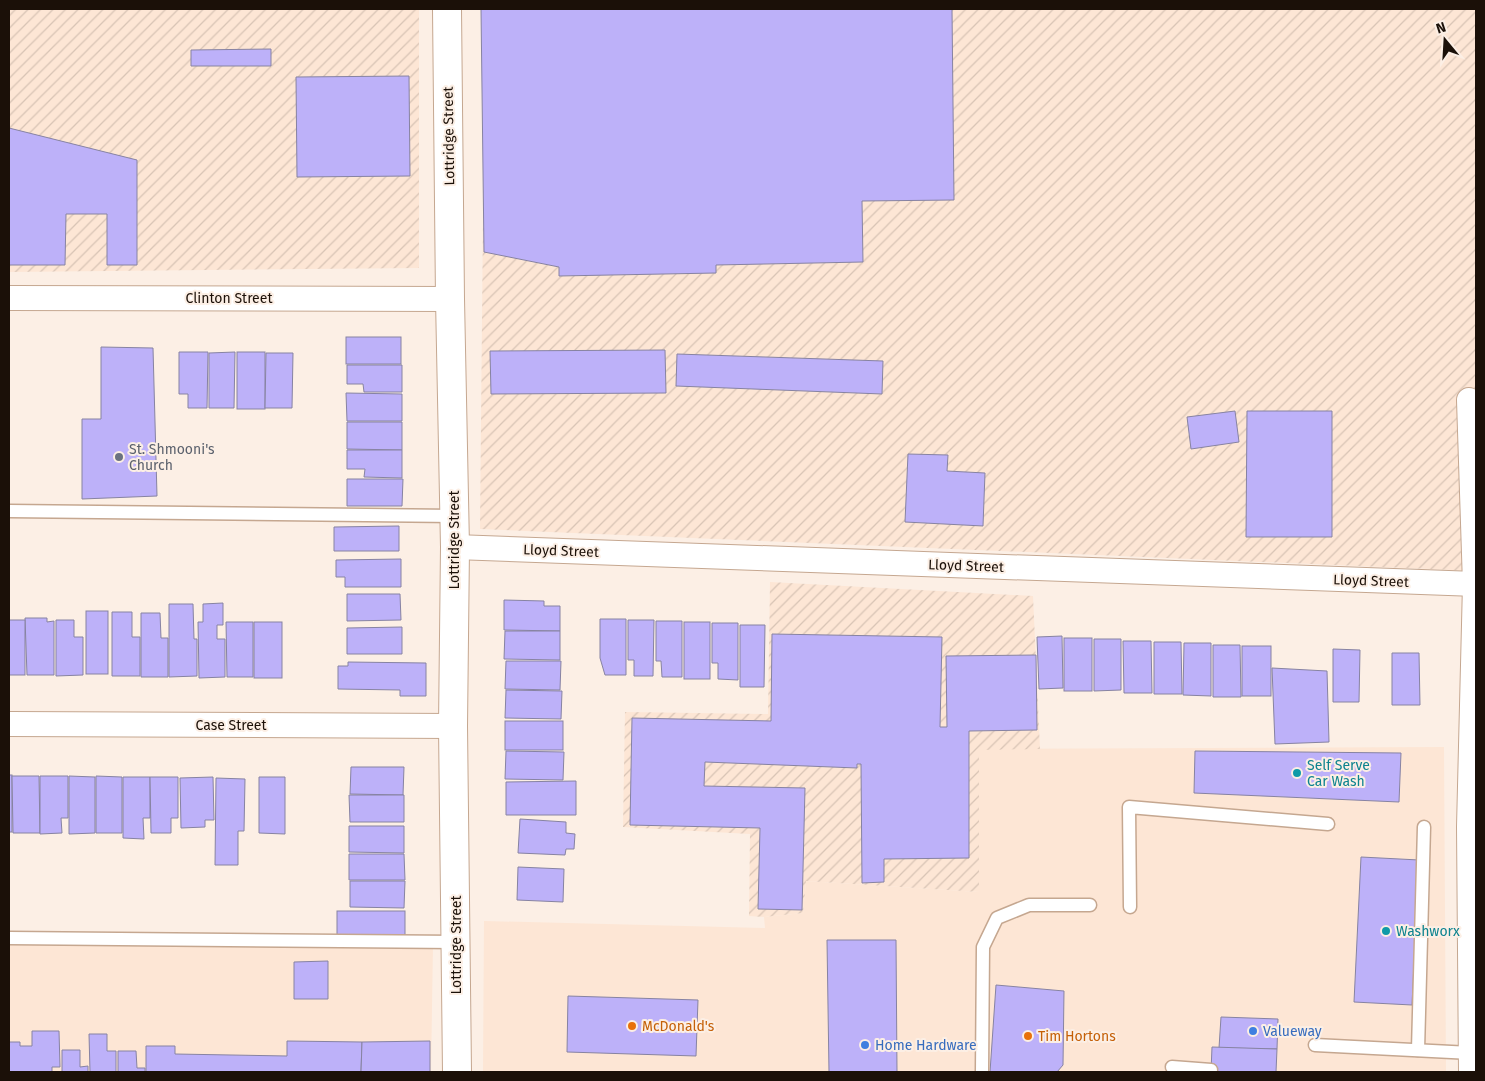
<svg xmlns="http://www.w3.org/2000/svg" width="1485" height="1081" viewBox="0 0 1485 1081" font-family="'Fira Sans',sans-serif">
<style>
.built{fill:#fde6d5}
.industrial{fill:url(#industrial-furrows)}
.building{fill:#bdb1f9;stroke:#8783a2}
.lines{fill:none;stroke-linecap:round;stroke-linejoin:round}
.service-casing{stroke:#c5a790;stroke-width:15}
.minor-casing{stroke:#c5a790;stroke-width:26}
.tertiary-casing{stroke:#c5a790;stroke-width:30}
.service{stroke:#fff;stroke-width:12}
.minor{stroke:#fff;stroke-width:24}
.tertiary{stroke:#fff;stroke-width:28}
.worship-dot{fill:#6b7280;stroke:#fcefe5;stroke-width:2}
.culture-dot{fill:#0f9aa8;stroke:#fcefe5;stroke-width:2}
.food-dot{fill:#e8710a;stroke:#fcefe5;stroke-width:2}
.shop-dot{fill:#3f7fe0;stroke:#fcefe5;stroke-width:2}
.labels{text-anchor:middle;dominant-baseline:central;stroke-width:4;stroke-linejoin:round;paint-order:stroke}
.street-label{font-size:14px;fill:#1b1008;stroke:#fcefe5}
.worship-label{font-size:14px;fill:#5b616d;stroke:#fcefe5;text-anchor:start}
.culture-label{font-size:14px;fill:#0d838f;stroke:#fcefe5;text-anchor:start}
.food-label{font-size:14px;fill:#c56008;stroke:#fcefe5;text-anchor:start}
.shop-label{font-size:14px;fill:#366cbe;stroke:#fcefe5;text-anchor:start}
</style>
<defs>
<pattern id="industrial-furrows" width="10" height="10" patternUnits="userSpaceOnUse" patternTransform="scale(1.25)"><rect width="10" height="10" fill="#fde6d5"/><path d="M-1 1l2-2M0 10L10 0M9 11l2-2" fill="none" stroke="#d8c4b5"/></pattern>
</defs>
<rect width="100%" height="100%" fill="#fcefe5"/>
<g class="built">
<path d="M1444 747 1446 1072H483L484 921 765 928 764 917 803 913 806 881 979 892V749Z"/>
<path d="M433 943 431 1072H9V944Z"/>
</g>
<g class="industrial">
<path d="M9 9H419V268L9 272Z"/>
<path d="M485 9H1476V571L480 529Z"/>
<path d="M770 582 1033 596 1040 749 979 750V892L806 881 803 913 764 917 749 916 750 834 623 827 625 712 768 714Z"/>
</g>
<g class="building">
<path d="M481 9H952L954 200 862 201 863 262 716 265V273L559 276V267L484 252Z"/>
<path d="M271 49V66H191V50Z"/>
<path d="M409 76 410 176 297 177 296 77Z"/>
<path d="M9 128 137 160V265H107V214H66L65 265H9Z"/>
<rect x="346" y="337" width="55" height="27"/>
<path d="M101 347 153 348 157 496 82 499V419H101Z"/>
<path d="M665 350 666 393 491 394 490 351Z"/>
<path d="M179 352H208L207 408H188V394H179Z"/>
<path d="M235 352 234 408H209V353Z"/>
<rect x="237" y="352" width="28" height="57"/>
<path d="M266 353H293L292 408H265Z"/>
<path d="M677 354 883 361 882 394 676 386Z"/>
<path d="M347 365H402V392H364L363 384H347Z"/>
<path d="M346 393 402 394V421H347Z"/>
<path d="M1235 411 1239 442 1191 449 1187 417Z"/>
<path d="M1247 411H1332V537H1246Z"/>
<path d="M347 422H402V450L347 449Z"/>
<path d="M347 450H402V478L364 477 365 469H347Z"/>
<path d="M908 454 948 455 947 471 985 473 983 526 905 522Z"/>
<path d="M347 479H403L402 506H347Z"/>
<path d="M399 526V551H334V527Z"/>
<path d="M401 559V587H345V577H336V560Z"/>
<path d="M347 594H400L401 620 347 621Z"/>
<path d="M504 600 544 601V606H560V631L504 630Z"/>
<path d="M223 603V625H217V639H225V677L199 678 198 622H203V604Z"/>
<path d="M169 604H193L194 639H197V676L169 677Z"/>
<rect x="86" y="611" width="22" height="63"/>
<path d="M112 612H132V637H140V676H112Z"/>
<path d="M141 613H160L161 638H168V677H141Z"/>
<path d="M25 618H47V622L54 621V675H27Z"/>
<path d="M600 619H626V675H605L600 658Z"/>
<rect x="9" y="620" width="16" height="55"/>
<path d="M56 620H74V637H83V675L56 676Z"/>
<path d="M628 620H654L653 676H634V660H628Z"/>
<path d="M656 621H682V677H662L661 661H656Z"/>
<path d="M226 622H253V677H227Z"/>
<rect x="254" y="622" width="28" height="56"/>
<rect x="684" y="622" width="26" height="57"/>
<path d="M712 623H738V680L718 679V663H712Z"/>
<path d="M740 625H765L764 687H740Z"/>
<path d="M402 627V654H347V628Z"/>
<path d="M505 631H560V660L504 659Z"/>
<path d="M772 634 942 637 940 727H947L946 656 1036 655 1037 730 969 731V858L884 859V882L862 883 861 764H857V768L705 762 704 786 805 788 802 910 758 909 760 828 630 825 632 718 771 721Z"/>
<path d="M1062 636 1063 688 1039 689 1037 637Z"/>
<rect x="1064" y="638" width="28" height="53"/>
<path d="M1094 639H1121V690L1094 691Z"/>
<path d="M1123 641H1151L1152 693H1124Z"/>
<path d="M1154 642H1181L1182 694H1154Z"/>
<path d="M1184 643H1211V696L1183 695Z"/>
<path d="M1213 645H1240L1241 697H1213Z"/>
<rect x="1242" y="646" width="29" height="50"/>
<path d="M1333 649 1360 650 1359 702H1333Z"/>
<path d="M1392 653H1419L1420 705H1392Z"/>
<path d="M506 661H561L560 690 505 689Z"/>
<path d="M348 662 426 663V696H400V690L338 689V666H348Z"/>
<path d="M1272 668 1327 671 1329 742 1275 744Z"/>
<path d="M506 690 562 691 561 719 505 718Z"/>
<rect x="505" y="721" width="58" height="29"/>
<path d="M506 751 564 752 563 780 505 779Z"/>
<path d="M1195 751 1401 753 1399 802 1194 793Z"/>
<path d="M351 767H404L403 795 350 794Z"/>
<rect x="9" y="775" width="3" height="57"/>
<path d="M12 776H39L40 833H13Z"/>
<path d="M40 776H68V818H61L62 833 40 834Z"/>
<path d="M69 776 95 777V833L69 834Z"/>
<path d="M96 776 122 777V833H96Z"/>
<path d="M123 777H150V818H143L144 839 123 838Z"/>
<path d="M150 777H178V818H171V833H151Z"/>
<path d="M213 777 214 820H205V827L181 828 180 778Z"/>
<path d="M259 777H285V834L259 833Z"/>
<path d="M216 778 245 779 244 831H238V865H215Z"/>
<path d="M576 781V815H506V782Z"/>
<path d="M349 795H404V822H350Z"/>
<path d="M520 819 566 822V833L575 834 574 849H566L565 855 518 853Z"/>
<path d="M349 826H404V853L349 852Z"/>
<path d="M349 854H404L405 880H349Z"/>
<path d="M1361 857 1419 860 1412 1005 1354 1002Z"/>
<path d="M518 867 564 869 563 902 517 900Z"/>
<path d="M350 881H405L404 908 350 907Z"/>
<rect x="337" y="911" width="68" height="26"/>
<path d="M827 940H896L897 1072H829Z"/>
<path d="M328 961V999H294V962Z"/>
<path d="M996 985 1064 991 1063 1065 1057 1072H990Z"/>
<path d="M568 996 698 1000 696 1056 567 1052Z"/>
<path d="M1221 1017 1278 1019 1277 1049 1219 1048Z"/>
<path d="M32 1031H59L60 1067H52V1072H9V1042H20V1046H32Z"/>
<path d="M89 1034H107V1051H116V1072H90Z"/>
<path d="M287 1041 362 1042 361 1072H146V1046H175V1054L287 1056Z"/>
<path d="M430 1041V1072H361L362 1042Z"/>
<path d="M1212 1047 1277 1049 1276 1072H1211Z"/>
<path d="M62 1050H80V1067L88 1066V1072H62Z"/>
<path d="M118 1051H136L137 1068H145V1072H118Z"/>
</g>
<g class="lines">
<defs>
<g id="service">
<path d="M9 511 455 516"/>
<path d="M1130 907 1129 807 1328 824"/>
<path d="M9 938 457 942"/>
<path d="M1315 1045 1471 1053"/>
<path d="M1418 1050 1424 827"/>
<path d="M1172 1067 1211 1070"/>
<path d="M982 1072 983 947 997 918 1029 905H1090"/>
</g>
<g id="minor">
<path d="M9 298 450 299"/>
<path d="M1469 400 1475 584 1469 827 1471 1072"/>
<path d="M455 547 1476 584"/>
<path d="M9 724 453 726"/>
</g>
<path id="tertiary" d="M447 9 450 299 455 547 453 726 457 1072"/>
</defs>
<use href="#service" class="service-casing"/>
<use href="#minor" class="minor-casing"/>
<use href="#tertiary" class="tertiary-casing"/>
<use href="#service" class="service"/>
<use href="#minor" class="minor"/>
<use href="#tertiary" class="tertiary"/>
</g>
<circle class="worship-dot" cx="119" cy="457" r="5"/>
<g class="culture-dot">
<circle cx="1297" cy="773" r="5"/>
<circle cx="1386" cy="931" r="5"/>
</g>
<g class="food-dot">
<circle cx="632" cy="1026" r="5"/>
<circle cx="1028" cy="1036" r="5"/>
</g>
<g class="shop-dot">
<circle cx="1253" cy="1031" r="5"/>
<circle cx="865" cy="1045" r="5"/>
</g>
<g class="labels">
<g class="street-label">
<text transform="translate(449 136) rotate(-91)">Lottridge Street</text>
<text x="229" y="298">Clinton Street</text>
<text transform="translate(454 540) rotate(-90)">Lottridge Street</text>
<text transform="translate(561 551) rotate(2)">Lloyd Street</text>
<text transform="translate(966 566) rotate(2)">Lloyd Street</text>
<text transform="translate(1371 581) rotate(2)">Lloyd Street</text>
<text x="231" y="725">Case Street</text>
<text transform="translate(456 945) rotate(-90)">Lottridge Street</text>
</g>
<g class="worship-label">
<text x="129" y="449">St. Shmooni's<tspan x="129" dy="16">Church</tspan></text>
</g>
<g class="culture-label">
<text x="1307" y="765">Self Serve<tspan x="1307" dy="16">Car Wash</tspan></text>
<text x="1396" y="931">Washworx</text>
</g>
<g class="food-label">
<text x="642" y="1026">McDonald's</text>
<text x="1038" y="1036">Tim Hortons</text>
</g>
<g class="shop-label">
<text x="1263" y="1031">Valueway</text>
<text x="875" y="1045">Home Hardware</text>
</g>
</g>
<rect width="1485" height="1081" fill="none" stroke="#1b1008" stroke-width="20"/>
<g transform="translate(1445 40) rotate(342)" stroke="#fcefe5" stroke-width="4" paint-order="stroke">
<path d="M0-4L9 19L0 12L-9 19Z" fill="#1b1008"/>
<text y="-8" font-size="14" font-weight="bold" text-anchor="middle" fill="#1b1008">N</text>
</g>
</svg>
